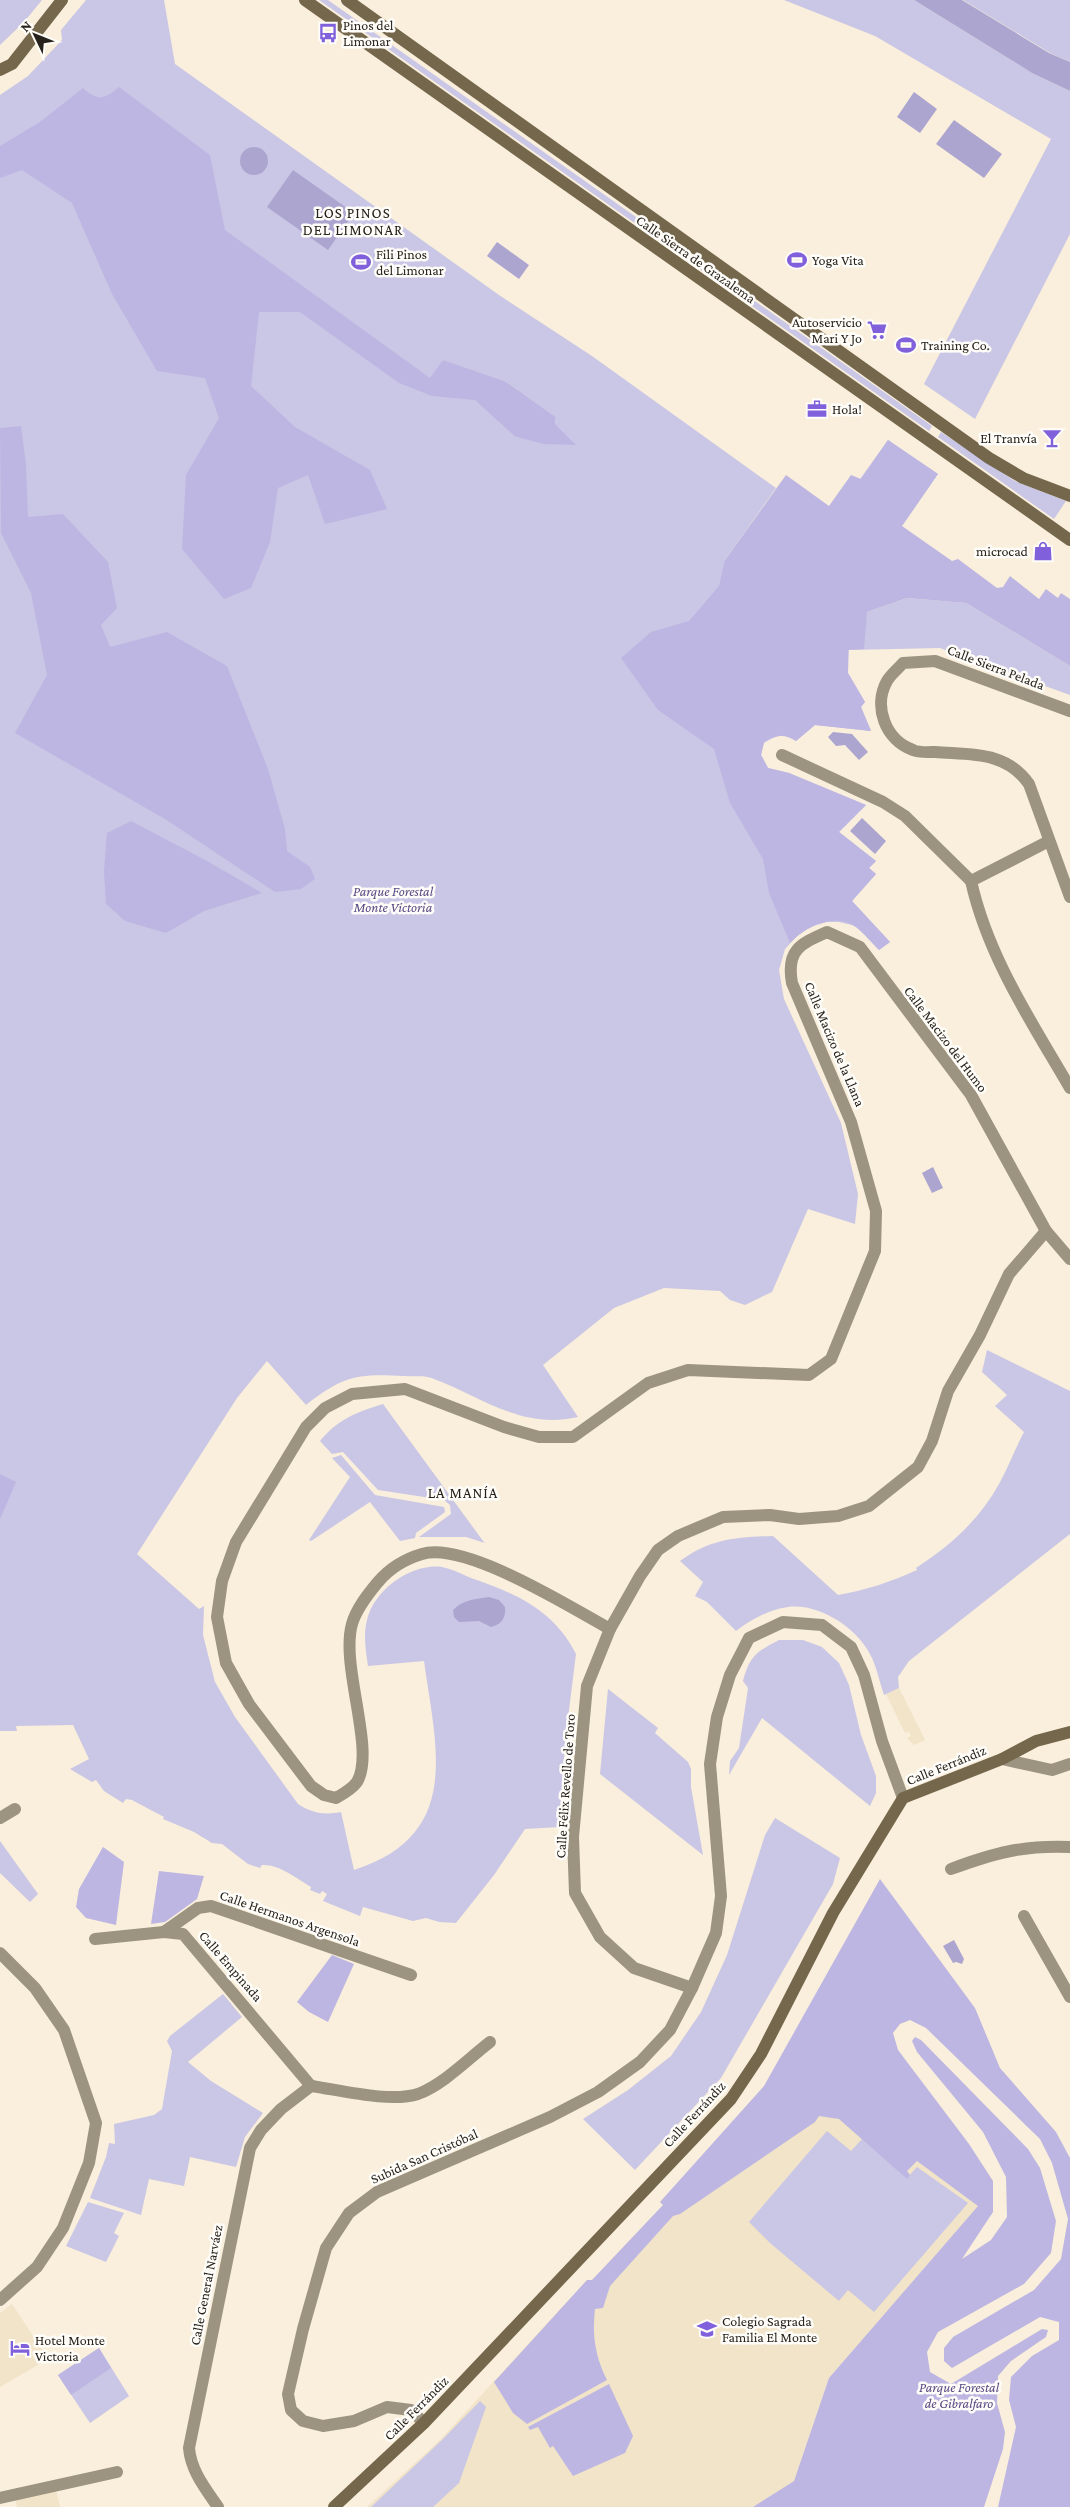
<svg xmlns="http://www.w3.org/2000/svg" width="1070" height="2507" viewBox="0 0 1070 2507" font-family="'Crimson Pro',serif">
<style>
.built{fill:#f1e4c9}
.green{fill:#cac6e5;fill-rule:evenodd}
.forest{fill:#bdb6e2}
.water{fill:#aca5d0}
.lines{fill:none;stroke-linecap:round;stroke-linejoin:round}
.street{stroke:#9c9381;stroke-width:12}
.secondary{stroke:#74674c;stroke-width:12}
.labels{text-anchor:middle;dominant-baseline:central;stroke-width:5;stroke-linejoin:round;paint-order:stroke}
.poi-label{font-size:14px;fill:#26221b;stroke:#fffdf9;text-anchor:start}
.street-label{font-size:14px;fill:#26221b;stroke:#fffdf9}
.park-label{font-size:14px;font-style:italic;fill:#564a83;stroke:#fffdf9}
.neighbourhood-label{font-size:15px;letter-spacing:1px;fill:#26221b;stroke:#fffdf9}
</style>
<rect width="100%" height="100%" fill="#f9efdc"/>
<g class="built">
<path d="M899 1688 925 1740 914 1745 907 1738 911 1736 909 1732 905 1733 886 1694Z"/>
<path d="M840 2104 981 2203 829 2378 794 2481 753 2507H367L440 2440 587 2280H592L663 2205 660 2202 684 2176 705 2189 784 2105Z"/>
<path d="M12 2304 48 2359 0 2387V2313Z"/>
<path d="M56 2490 60 2507H17L15 2499Z"/>
</g>
<g class="green">
<path d="M0 0H42L24 22 0 45Z"/>
<path d="M86 0H164L175 64 499 295 592 356 776 488 725 560 764 613 888 440 938 474 870 572 867 612 907 598 966 603 1070 666V695L940 648 849 650 848 673 865 702 861 707 871 731 815 725 796 741C783 733 777 735 764 743L761 755 768 768 789 773 866 805 839 832 876 861 869 868 876 874 852 901 890 942 879 950 856 926 839 922H827L812 926 799 934 785 949 779 970 784 999 841 1123 858 1194 855 1224 808 1209 772 1292 745 1305 730 1300 720 1291 664 1288 614 1308 543 1365 578 1417C522 1430 484 1398 434 1379 426 1375 414 1377 404 1376 356 1374 345 1375 306 1405L267 1361 237 1398 137 1554 199 1609 204 1606 203 1635 215 1682 235 1717 298 1804C314 1814 324 1815 341 1812L354 1870C463 1835 436 1748 424 1661L368 1666C366 1652 363 1635 367 1620 374 1590 411 1563 442 1567 452 1569 462 1574 471 1578 515 1593 554 1610 576 1654L565 1742 560 1827 525 1829 494 1875 456 1923 439 1922 426 1918 413 1921 363 1907 360 1916 323 1901 327 1894 322 1891 320 1894 310 1890 311 1887C296 1878 279 1864 262 1865L260 1868 248 1864 222 1844 212 1843 194 1832 163 1819 164 1817 132 1800 126 1799 123 1803 104 1791 96 1780 92 1782 70 1769 89 1759 73 1725 16 1726 17 1731H0V95L28 76 62 40 61 30ZM84 89 94 97H107L100 141ZM442 360 505 381 556 417 555 424 514 436 475 399Z"/>
<path d="M319 0H328L680 248 677 253Z"/>
<path d="M784 0H914L1032 73 1070 91V234L975 419 924 384 1051 139 875 36Z"/>
<path d="M963 0H1070V62L1050 53Z"/>
<path d="M694 258 932 426 929 431 691 263Z"/>
<path d="M941 432 1015 481 1066 501 1054 519 938 437Z"/>
<path d="M987 1350 1070 1391V1534L909 1661 898 1677 899 1688 884 1695C880 1683 877 1669 872 1658 859 1629 820 1603 788 1607 768 1610 752 1619 736 1631L707 1602 695 1596 703 1582 680 1561C710 1539 736 1537 773 1536L838 1595C866 1590 891 1582 917 1570L916 1568C950 1546 979 1520 999 1484 1008 1468 1015 1449 1024 1432L995 1406 1007 1395 982 1372Z"/>
<path d="M383 1404 483 1541 485 1543 466 1537H419L451 1514 450 1505 444 1500 378 1490 343 1452 332 1454 320 1441C338 1419 357 1412 383 1404Z"/>
<path d="M341 1455 375 1495 444 1507 445 1512 416 1533 415 1538 400 1541 370 1502 311 1541 309 1540 350 1477 332 1458Z"/>
<path d="M779 1640H803L822 1647 839 1663 849 1685 861 1735 876 1776V1793L870 1806 762 1718 729 1775 730 1761 739 1748 748 1688 743 1681C750 1656 756 1652 779 1640Z"/>
<path d="M608 1689 658 1728 655 1733 688 1762 691 1769V1787L703 1855 600 1774Z"/>
<path d="M775 1818 840 1858 833 1884 721 2078 635 2170 583 2119 628 2090 671 2056 701 2012 727 1955 765 1835Z"/>
<path d="M0 1841 38 1894 30 1902 0 1873Z"/>
<path d="M223 1994 242 2017 188 2062 211 2081 263 2113 245 2137 236 2167 190 2157 184 2186 149 2179 141 2215 90 2198 106 2157 109 2143 115 2144 114 2124 154 2115 162 2109 172 2051 167 2041 170 2036Z"/>
<path d="M827 2131 851 2151 862 2139 907 2178 917 2167 968 2203 874 2312 848 2290 839 2301 770 2243 749 2222Z"/>
<path d="M88 2202 124 2213 114 2233 119 2236 106 2262 66 2246Z"/>
<path d="M99 2348 129 2396 90 2423 58 2375Z"/>
<path d="M480 2401 486 2407 459 2483 433 2507H371L442 2440Z"/>
</g>
<g class="forest">
<path d="M119 87 210 155 225 230 430 378 443 360 505 381 556 417 555 424 576 445 543 444 514 436 475 400 432 396 399 383 300 312H259L251 386 295 427 370 470 387 509 325 524 308 475 278 488 270 542 251 588 224 599 182 549 186 475 219 418 205 378 157 371 112 294 72 203 22 170 0 178V146L40 122 83 88C98 101 104 100 119 87Z"/>
<path d="M21 426 26 464 28 517 63 514 108 562 117 608 101 625 110 647 167 632 227 666 268 769 285 829 287 851 310 867 315 879 301 889 275 892 165 819 15 733 47 675 31 593 1 533 0 428Z"/>
<path d="M888 440 938 474 902 526 952 561 958 559 997 588 1003 587 1010 576 1039 599 1046 589 1058 598 1061 593 1070 599V666L966 603 907 598 867 612 864 649 848 650V673L865 702 861 707 871 731 815 725 796 741C783 733 777 735 764 742L761 755 768 768 789 773 866 805 839 832 876 861 869 868 876 874 852 901 890 942 879 950C872 943 865 934 857 928 836 911 805 927 790 943L769 893 763 859 730 803 714 749 658 710 621 658 651 632 689 621 719 586 725 560 786 475 829 506 851 475 861 479Z"/>
<path d="M131 821 207 861 262 893 204 911 166 933 125 921 106 904 104 871 107 833Z"/>
<path d="M0 1474 16 1482 0 1519Z"/>
<path d="M103 1847 124 1862 116 1925 86 1918 76 1907 79 1889Z"/>
<path d="M159 1871 204 1876 203 1879 197 1899 165 1922 151 1924Z"/>
<path d="M880 1879 975 2008 1000 2068 1056 2132 1070 2158V2507H998L1016 2427 1009 2400 1011 2377 1032 2356 1059 2340V2322L1040 2317 952 2368 944 2361V2348L953 2337 1034 2290 1061 2259 1068 2219 1052 2163 1040 2139 926 2028 910 2020 900 2024 893 2033 898 2050 969 2144 993 2181V2212L962 2259 991 2240 1007 2217 1006 2177 983 2132 917 2052 912 2041 915 2037 921 2040 1028 2149 1040 2168 1056 2221 1051 2253 1024 2284 938 2332 927 2352 930 2372 951 2384 1042 2329 1048 2330 1046 2337 1011 2361 998 2376 997 2403 1005 2432 1003 2449 984 2507H753L794 2481 829 2378 978 2206 917 2161 907 2171 910 2175 907 2179 839 2119 819 2116 815 2122 680 2214 673 2216 610 2286 603 2308 595 2309C592 2335 595 2356 607 2380L527 2424 513 2413 494 2382 587 2280H592L663 2205 660 2202 764 2086Z"/>
<path d="M332 1955 354 1964 328 2022 309 2012 297 2002Z"/>
<path d="M99 2348 111 2368 71 2395 58 2375Z"/>
<path d="M609 2384 633 2436 625 2453 573 2476 553 2446 550 2448 538 2427 530 2430 528 2427Z"/>
</g>
<g class="water">
<path d="M914 0H962L1049 53 1070 62V91L1032 73Z"/>
<path d="M914 92 937 109 920 133 897 117Z"/>
<path d="M954 120 1002 154 984 178 936 144Z"/>
<circle cx="254" cy="161" r="14"/>
<path d="M293 170 354 213 328 250 267 207Z"/>
<path d="M497 242 529 265 519 279 487 256Z"/>
<path d="M833 732 852 734 868 752 859 760 845 745 836 746 828 737Z"/>
<path d="M862 818 886 841 875 854 850 831Z"/>
<path d="M933 1167 943 1188 932 1193 922 1173Z"/>
<path d="M489 1597 499 1600 505 1607C506 1618 502 1624 491 1627L479 1621 459 1622 454 1617 453 1610C462 1600 476 1599 489 1597Z"/>
<path d="M954 1940 964 1959 962 1964 956 1962 953 1963 943 1946Z"/>
</g>
<g class="lines">
<g class="street">
<path d="M1070 711 935 661 903 663C898 669 891 674 887 681 873 706 885 740 913 750 919 753 929 752 935 752 972 755 1006 751 1029 784L1070 897"/>
<path d="M782 755 883 802 905 816 971 881 1049 841"/>
<path d="M971 881C988 957 1031 1021 1070 1088"/>
<path d="M610 1629C570 1607 465 1541 422 1554 405 1559 389 1569 378 1582 368 1594 356 1609 352 1624 340 1666 376 1750 357 1782 352 1789 343 1794 336 1798L324 1795 311 1786 249 1704 226 1663 217 1617 222 1581 236 1542 306 1427 325 1408 352 1394 405 1389 504 1427 539 1437H573L648 1383 688 1370 809 1375 831 1359 875 1251 876 1211 851 1122 792 983C786 950 800 944 827 932L860 947 971 1095 1046 1231 1070 1259"/>
<path d="M1002 1759 1052 1770 1070 1764"/>
<path d="M903 1798 882 1741 864 1675 851 1647 822 1625 783 1622 749 1638 730 1675 717 1717 710 1764 721 1896 716 1933 692 1988 634 1968 600 1937 575 1893 573 1837 587 1686 610 1629 640 1576 658 1550 678 1536 723 1517 770 1515 799 1519 838 1516 869 1506 918 1467 932 1441 948 1391 980 1335 1009 1274 1046 1231"/>
<path d="M0 1818 15 1809"/>
<path d="M951 1869C994 1853 1024 1845 1070 1847"/>
<path d="M1024 1916 1070 1997"/>
<path d="M164 1932 198 1908 211 1906 411 1975"/>
<path d="M95 1939 164 1932 183 1934 311 2086"/>
<path d="M0 1953 35 1988 64 2030 96 2123 89 2163 63 2228 37 2267 0 2300"/>
<path d="M311 2086C340 2090 390 2103 418 2094 444 2084 468 2059 490 2042"/>
<path d="M424 2423 411 2410 387 2407 354 2421 323 2426 303 2421 291 2410 288 2394 303 2329 326 2248 349 2213 377 2192 550 2117 598 2092 640 2062 670 2030 692 1988"/>
<path d="M0 2498 117 2472"/>
<path d="M218 2507C205 2488 191 2471 189 2448L250 2148 261 2130 281 2109 311 2086"/>
</g>
<g class="secondary">
<path d="M305 0 1070 540"/>
<path d="M347 0 989 458 1023 478 1070 496"/>
<path d="M0 70 12 64 62 0"/>
<path d="M334 2507 424 2423 731 2099 761 2054 833 1913 903 1798 1002 1759 1036 1741 1070 1732"/>
</g>
</g>
<defs>
<symbol id="bus-bare" viewBox="-9 -9 18 18"><path d="M-5-6H5V4H4V6H2V4H-2V6H-4V4H-5ZM-3.5-4V0h7V-4ZM-3.5 1.2v1.5H-2V1.2ZM2 1.2v1.5H3.5V1.2Z" fill="#8161db" stroke="#fffdf9" stroke-width="2.5" paint-order="stroke"/></symbol>
<symbol id="stadium-bare" viewBox="-9 -9 18 18"><path d="M0-5a6.5 5 0 1 0 0 10a6.5 5 0 1 0 0-10ZM-3.5-1.8h7v3.6h-7Z" fill="#8161db" stroke="#fffdf9" stroke-width="2.5" paint-order="stroke"/></symbol>
<symbol id="supermarket-bare" viewBox="-9 -9 18 18"><path d="M-6-5.5h2.5l.6 2H6L4.5 2H-2.5L-4.4-4H-6ZM-1.5 3.2a1.3 1.3 0 1 0 .1 0ZM3 3.2a1.3 1.3 0 1 0 .1 0Z" fill="#8161db" stroke="#fffdf9" stroke-width="2.5" paint-order="stroke"/></symbol>
<symbol id="office-bare" viewBox="-9 -9 18 18"><path d="M-6-3h4V-5.5h4V-3h4V5H-6ZM-1-4.5V-3h2v-1.5ZM-6 0V1H6V0Z" fill="#8161db" stroke="#fffdf9" stroke-width="2.5" paint-order="stroke"/></symbol>
<symbol id="bar-bare" viewBox="-9 -9 18 18"><path d="M-6-5H6L.8 .8V4.5H3.5V6h-7V4.5H-.8V.8Z" fill="#8161db" stroke="#fffdf9" stroke-width="2.5" paint-order="stroke"/></symbol>
<symbol id="shop-bare" viewBox="-9 -9 18 18"><path d="M-5-2.5h2.3a2.7 3.5 0 0 1 5.4 0H5L5.5 6h-11ZM-1.5-2.5h3a1.5 2.3 0 0 0-3 0Z" fill="#8161db" stroke="#fffdf9" stroke-width="2.5" paint-order="stroke"/></symbol>
<symbol id="school-bare" viewBox="-9 -9 18 18"><path d="M0-5L7-2L0 1L-7-2ZM-4 1L0 2.5L4 1V4Q0 6-4 4Z" fill="#8161db" stroke="#fffdf9" stroke-width="2.5" paint-order="stroke"/></symbol>
<symbol id="hotel-bare" viewBox="-9 -9 18 18"><path d="M-6-4.5h1.5V1H6V5H4.5V3h-9V5H-6ZM-4 0a1.8 1.8 0 1 1 3.6 0ZM.5 0V-2.5h3Q6-2.5 6 0Z" fill="#8161db" stroke="#fffdf9" stroke-width="2.5" paint-order="stroke"/></symbol>
</defs>
<g fill-rule="evenodd">
<use href="#bus-bare" x="314" y="19" width="28" height="28"/>
<use href="#stadium-bare" x="783" y="246" width="28" height="28"/>
<use href="#stadium-bare" x="347" y="248" width="28" height="28"/>
<use href="#supermarket-bare" x="863" y="316" width="28" height="28"/>
<use href="#stadium-bare" x="892" y="331" width="28" height="28"/>
<use href="#office-bare" x="803" y="395" width="28" height="28"/>
<use href="#bar-bare" x="1038" y="424" width="28" height="28"/>
<use href="#shop-bare" x="1029" y="537" width="28" height="28"/>
<use href="#school-bare" x="693" y="2315" width="28" height="28"/>
<use href="#hotel-bare" x="6" y="2334" width="28" height="28"/>
</g>
<g class="labels">
<g class="poi-label">
<text x="343" y="25">Pinos del<tspan x="343" dy="16">Limonar</tspan></text>
<text x="376" y="254">Fili Pinos<tspan x="376" dy="16">del Limonar</tspan></text>
<text x="812" y="260">Yoga Vita</text>
<text x="862" y="322" text-anchor="end">Autoservicio<tspan x="862" dy="16">Mari Y Jo</tspan></text>
<text x="921" y="345">Training Co.</text>
<text x="832" y="409">Hola!</text>
<text x="1037" y="438" text-anchor="end">El Tranvía</text>
<text x="1028" y="551" text-anchor="end">microcad</text>
<text x="722" y="2321">Colegio Sagrada<tspan x="722" dy="16">Familia El Monte</tspan></text>
<text x="35" y="2340">Hotel Monte<tspan x="35" dy="16">Victoria</tspan></text>
</g>
<g class="street-label">
<text transform="translate(696 259) rotate(35)">Calle Sierra de Grazalema</text>
<text transform="translate(996 667) rotate(21)">Calle Sierra Pelada</text>
<text transform="translate(946 1039) rotate(53)">Calle Macizo del Humo</text>
<text transform="translate(835 1044) rotate(67)">Calle Macizo de la Llana</text>
<text transform="translate(946 1765) rotate(-22)">Calle Ferrándiz</text>
<text transform="translate(565 1786) rotate(-86)">Calle Félix Revello de Toro</text>
<text transform="translate(290 1918) rotate(19)">Calle Hermanos Argensola</text>
<text transform="translate(231 1966) rotate(49)">Calle Empinada</text>
<text transform="translate(694 2114) rotate(-47)">Calle Ferrándiz</text>
<text transform="translate(424 2156) rotate(-24)">Subida San Cristóbal</text>
<text transform="translate(206 2285) rotate(-79)">Calle General Narváez</text>
<text transform="translate(416 2408) rotate(-45)">Calle Ferrándiz</text>
</g>
<g class="park-label">
<text x="393" y="891">Parque Forestal<tspan x="393" dy="16">Monte Victoria</tspan></text>
<text x="959" y="2387">Parque Forestal<tspan x="959" dy="16">de Gibralfaro</tspan></text>
</g>
<g class="neighbourhood-label">
<text x="353" y="213">LOS PINOS<tspan x="353" dy="17">DEL LIMONAR</tspan></text>
<text x="463" y="1493">LA MANÍA</text>
</g>
</g>
<g transform="translate(35 35) rotate(313)" stroke="#fffdf9" stroke-width="4" paint-order="stroke">
<path d="M0-4L9 19L0 12L-9 19Z" fill="#26221b"/>
<text y="-8" font-size="14" font-weight="bold" text-anchor="middle" fill="#26221b">N</text>
</g>
</svg>
